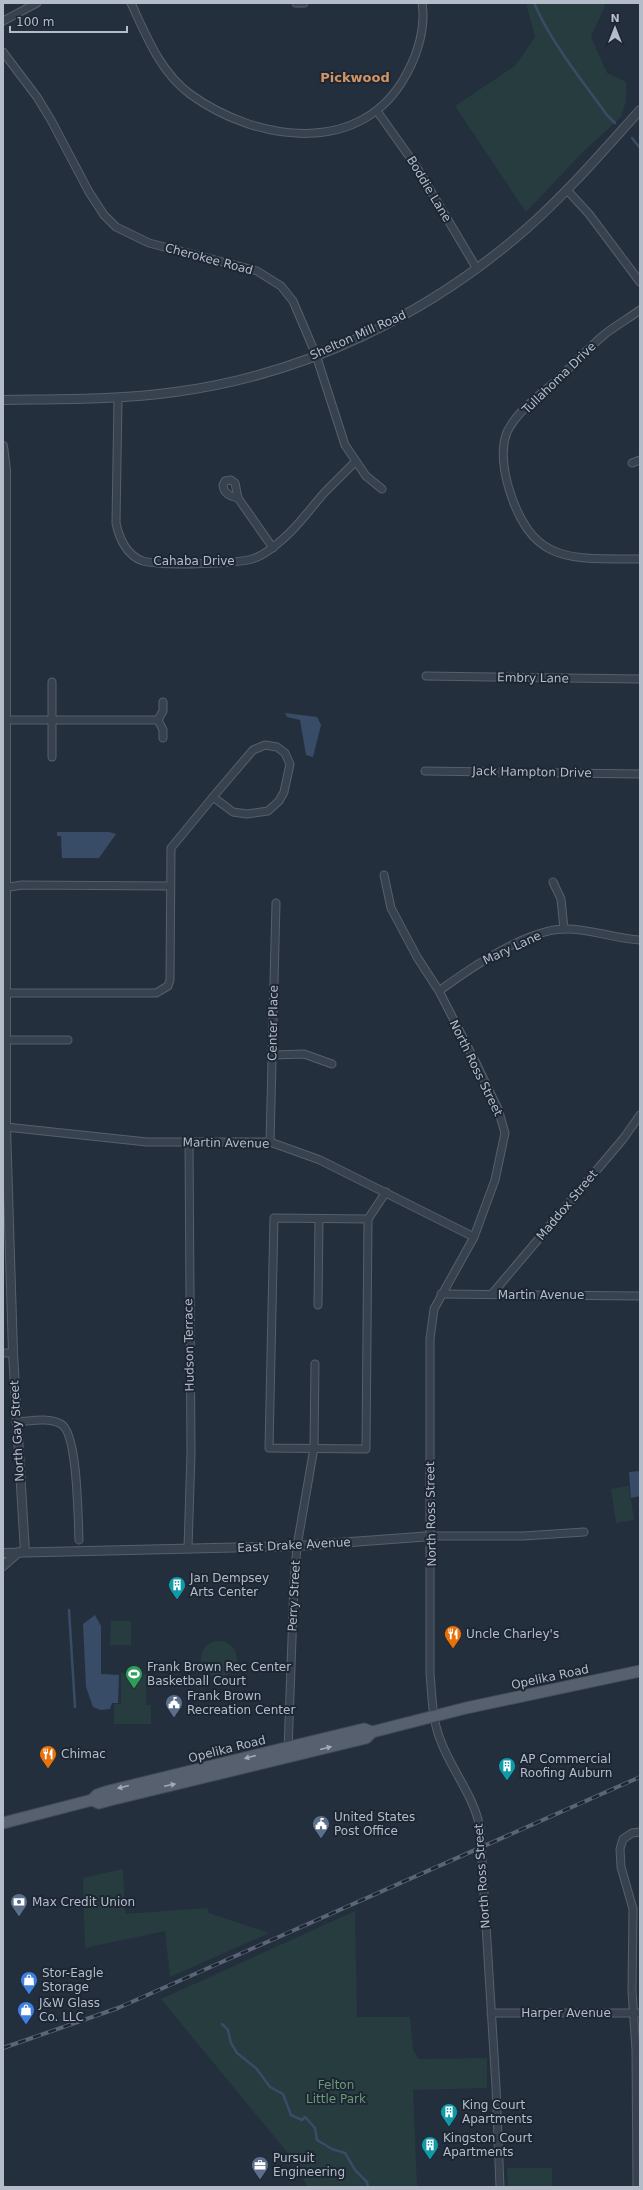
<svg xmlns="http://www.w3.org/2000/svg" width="643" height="2190" viewBox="0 0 643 2190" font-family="'DejaVu Sans',sans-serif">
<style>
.green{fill:#263c3f}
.water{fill:#394c67}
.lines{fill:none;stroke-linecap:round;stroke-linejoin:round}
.stream{stroke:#394c67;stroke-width:2.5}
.minor-casing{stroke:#565f6c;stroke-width:9}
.tertiary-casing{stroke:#565f6c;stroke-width:10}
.primary-casing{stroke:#414a57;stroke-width:13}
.minor{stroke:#38414e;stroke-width:7}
.tertiary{stroke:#38414e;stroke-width:8}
.primary{stroke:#56606e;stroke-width:11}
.rail-casing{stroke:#5a6575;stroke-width:4}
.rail{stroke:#1d2633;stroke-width:2.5;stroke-dasharray:8;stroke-linecap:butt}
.oneway{fill:#a1aab7}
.labels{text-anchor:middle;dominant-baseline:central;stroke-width:4;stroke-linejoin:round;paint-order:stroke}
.street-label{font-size:12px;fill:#b4bcc9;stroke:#1d2633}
.poi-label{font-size:12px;fill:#b4bcc9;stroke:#1d2633;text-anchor:start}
.park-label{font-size:12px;fill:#6b9a76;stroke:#1d2633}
.neighbourhood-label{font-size:13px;font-weight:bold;fill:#d59563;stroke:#1d2633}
</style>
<rect width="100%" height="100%" fill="#242f3e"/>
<g class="green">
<path d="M526 3H606L591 37 607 73 626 82V101L621 117 583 152 526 212 455 106 515 66 535 37Z"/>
<path d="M629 1486 634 1520 616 1523 611 1489Z"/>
<path d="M111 1621H131V1645H110Z"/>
<circle cx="219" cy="1659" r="18"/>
<path d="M121 1673 146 1674V1705H151V1724H114V1704H121Z"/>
<path d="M123 1869 125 1914 207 1908 209 1913 269 1933 170 1977 165 1931 85 1948 83 1878Z"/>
<path d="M355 1911 357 2017H410L413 2050 419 2059 487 2058V2088L413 2090 417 2187H308L286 2151 161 1999Z"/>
<path d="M507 2168H552V2187H508Z"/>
</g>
<g class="water">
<path d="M285 713 317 717 321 725 313 757 306 755 300 720 287 717Z"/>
<path d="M57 832H109L116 834 99 858H62L61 836H57Z"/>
<path d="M640 1471V1496L631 1498 629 1472Z"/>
<path d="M95 1615 101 1626V1674L119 1675 118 1703H112L110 1709 101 1710 93 1707 86 1687 83 1624Z"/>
</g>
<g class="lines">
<g class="stream">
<path d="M534 3C552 44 581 79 607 115L615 123"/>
<path d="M632 138 640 148"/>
<path d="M69 1610 75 1707"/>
<path d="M222 2024 228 2030 231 2043 237 2053 256 2068 270 2087 283 2094 291 2115 302 2120 305 2117 315 2128 317 2140 332 2149 345 2153 355 2170 367 2182 368 2187"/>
</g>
<defs>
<g id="minor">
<path d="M131 3C146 35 160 72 190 94 256 142 363 158 407 73 418 53 426 26 422 3"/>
<path d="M296 3H304"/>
<path d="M3 21 37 3"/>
<path d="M3 52 37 97 51 120 89 192 104 215 116 227 149 243 257 271 281 286 293 301 316 355 345 445 366 476 382 489"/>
<path d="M377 111 416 166 477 269"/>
<path d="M567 190 589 214 640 282"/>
<path d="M640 310C629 318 617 325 605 334 588 348 573 365 557 380 540 395 517 411 507 432 500 450 504 472 509 489 533 566 571 558 640 559"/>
<path d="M118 398 116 523C119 538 127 556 143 561 162 566 233 564 252 559 259 557 267 552 273 547 294 532 308 511 325 492 335 482 345 472 355 462"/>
<path d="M632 463 640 460"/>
<path d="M231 480 235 483 238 498C230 496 224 494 223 485L225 481Z"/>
<path d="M238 498 273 548"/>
<path d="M426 676 640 679"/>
<path d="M163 702V711L158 720 163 730V738"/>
<path d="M7 720H158"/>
<path d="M52 757V682"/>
<path d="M425 771 640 774"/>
<path d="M384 875 391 908 417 957 439 991 475 1061 498 1109 505 1133 495 1180 474 1237 434 1309 430 1339V1673C432 1695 432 1719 440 1739 451 1770 474 1795 480 1828L496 2087 500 2187"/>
<path d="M553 882 561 899 564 929"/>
<path d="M3 888 22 885 170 886"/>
<path d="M439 991C469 969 526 930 564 929 590 928 614 939 640 940"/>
<path d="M7 993H156L168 986 170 980 171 848 213 797 253 750 265 745 277 747 285 753 290 764 284 792 279 801 268 811 247 814 233 812 213 797"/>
<path d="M7 1040H68"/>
<path d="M273 1055 304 1054 332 1064"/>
<path d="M6 1127 147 1142H270L320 1160 474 1237"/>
<path d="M270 1142 276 903"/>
<path d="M274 1218 368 1219 366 1449 269 1448Z"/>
<path d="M368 1219 386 1192"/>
<path d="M441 1294 640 1296"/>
<path d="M492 1294 623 1139 640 1115"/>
<path d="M318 1305 319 1219"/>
<path d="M3 1353H13"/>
<path d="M16 1422C31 1421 48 1417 61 1424 78 1433 78 1520 79 1540"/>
<path d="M432 1536H523L584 1532"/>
<path d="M188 1548 191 1454 189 1141"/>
<path d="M288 1750 294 1583 297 1546 314 1448 315 1364"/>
<path d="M491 2013H640"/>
<path d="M637 2187 636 2050 632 1991 633 1909 621 1867 620 1849 623 1839 632 1833 640 1832"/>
</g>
<g id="tertiary">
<path d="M3 400C60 399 118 400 175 392 304 375 428 315 526 229 567 193 603 151 640 110"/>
<path d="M3 446 6 470V1127L13 1353 25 1552"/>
<path d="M3 1553 297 1546 432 1536"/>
<path d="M3 1566 19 1552"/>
</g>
<g id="primary">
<path d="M92 1800 97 1795 109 1791 364 1729 372 1732"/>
<path d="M3 1823 92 1800 99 1803 110 1800 366 1738 372 1732 466 1708 640 1671"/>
</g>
</defs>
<use href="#minor" class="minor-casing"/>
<use href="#tertiary" class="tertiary-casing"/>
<use href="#primary" class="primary-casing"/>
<use href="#minor" class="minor"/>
<use href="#tertiary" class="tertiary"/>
<use href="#primary" class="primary"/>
<defs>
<path id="rail" d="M3 2048 118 2008 640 1777"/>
</defs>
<use href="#rail" class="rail-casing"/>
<use href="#rail" class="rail"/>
</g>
<defs><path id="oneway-solid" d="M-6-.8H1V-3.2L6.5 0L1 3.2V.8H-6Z"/></defs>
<g class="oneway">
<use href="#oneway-solid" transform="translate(326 1748) rotate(-14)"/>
<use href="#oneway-solid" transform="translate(250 1757) rotate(165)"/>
<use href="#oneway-solid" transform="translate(170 1785) rotate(-12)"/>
<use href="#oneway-solid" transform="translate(123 1787) rotate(166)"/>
</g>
<defs>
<symbol id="building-pin" viewBox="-11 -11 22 30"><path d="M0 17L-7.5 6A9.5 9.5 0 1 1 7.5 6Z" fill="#0f9aa8" stroke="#1d2633"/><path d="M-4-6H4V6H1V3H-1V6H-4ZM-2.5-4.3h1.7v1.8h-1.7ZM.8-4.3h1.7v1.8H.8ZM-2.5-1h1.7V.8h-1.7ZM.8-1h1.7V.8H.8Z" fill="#fff"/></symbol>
<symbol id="restaurant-pin" viewBox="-11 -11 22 30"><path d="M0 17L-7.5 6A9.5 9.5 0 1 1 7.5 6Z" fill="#e8710a" stroke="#1d2633"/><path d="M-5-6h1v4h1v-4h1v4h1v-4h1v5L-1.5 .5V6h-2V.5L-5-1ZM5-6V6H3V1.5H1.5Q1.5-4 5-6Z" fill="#fff"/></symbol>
<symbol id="stadium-pin" viewBox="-11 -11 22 30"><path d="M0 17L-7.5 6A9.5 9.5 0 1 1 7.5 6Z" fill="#2e9e5b" stroke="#1d2633"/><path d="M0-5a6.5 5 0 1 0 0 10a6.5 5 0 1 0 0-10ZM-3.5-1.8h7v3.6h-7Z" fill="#fff"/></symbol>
<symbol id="civic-pin" viewBox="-11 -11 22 30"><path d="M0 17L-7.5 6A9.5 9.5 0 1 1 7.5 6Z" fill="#5c6f8a" stroke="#1d2633"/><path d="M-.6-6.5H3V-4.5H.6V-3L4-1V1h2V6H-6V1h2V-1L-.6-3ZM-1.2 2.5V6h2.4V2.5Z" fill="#fff"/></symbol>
<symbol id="bank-pin" viewBox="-11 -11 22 30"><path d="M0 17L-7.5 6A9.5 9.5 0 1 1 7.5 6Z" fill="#5c6f8a" stroke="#1d2633"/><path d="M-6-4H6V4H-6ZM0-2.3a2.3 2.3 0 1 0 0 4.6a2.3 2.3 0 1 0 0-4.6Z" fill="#fff"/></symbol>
<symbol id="shop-pin" viewBox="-11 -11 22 30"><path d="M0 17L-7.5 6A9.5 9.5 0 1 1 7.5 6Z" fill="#3f7fe0" stroke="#1d2633"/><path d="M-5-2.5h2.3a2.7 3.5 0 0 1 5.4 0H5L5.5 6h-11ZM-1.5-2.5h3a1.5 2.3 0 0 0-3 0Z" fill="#fff"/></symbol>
<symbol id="office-pin" viewBox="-11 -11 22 30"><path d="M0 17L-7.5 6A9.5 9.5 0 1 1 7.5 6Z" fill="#5c6f8a" stroke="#1d2633"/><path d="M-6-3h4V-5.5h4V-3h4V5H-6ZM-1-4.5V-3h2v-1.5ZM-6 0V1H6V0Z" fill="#fff"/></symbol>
</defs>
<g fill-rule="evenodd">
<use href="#building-pin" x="167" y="1575" width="20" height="27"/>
<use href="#restaurant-pin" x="443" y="1624" width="20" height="27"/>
<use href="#stadium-pin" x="124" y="1664" width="20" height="27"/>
<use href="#civic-pin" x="164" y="1693" width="20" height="27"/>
<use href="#restaurant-pin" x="38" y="1744" width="20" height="27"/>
<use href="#building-pin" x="497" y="1756" width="20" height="27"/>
<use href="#civic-pin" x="311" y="1814" width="20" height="27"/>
<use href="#bank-pin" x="9" y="1892" width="20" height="27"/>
<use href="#shop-pin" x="19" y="1970" width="20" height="27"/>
<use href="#shop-pin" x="16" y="2000" width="20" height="27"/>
<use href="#building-pin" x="439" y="2102" width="20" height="27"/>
<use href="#building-pin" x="420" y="2135" width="20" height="27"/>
<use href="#office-pin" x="250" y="2155" width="20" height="27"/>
</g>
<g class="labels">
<g class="street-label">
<text transform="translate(429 189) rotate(59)">Boddie Lane</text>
<text transform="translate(209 259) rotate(15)">Cherokee Road</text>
<text transform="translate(358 335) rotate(-24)">Shelton Mill Road</text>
<text transform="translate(559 378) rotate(-44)">Tullahoma Drive</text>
<text x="194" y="561">Cahaba Drive</text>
<text transform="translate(533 678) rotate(1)">Embry Lane</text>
<text transform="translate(532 772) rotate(1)">Jack Hampton Drive</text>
<text transform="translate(512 948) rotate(-25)">Mary Lane</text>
<text transform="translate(273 1023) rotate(-89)">Center Place</text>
<text transform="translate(476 1068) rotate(64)">North Ross Street</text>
<text transform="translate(226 1143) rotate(1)">Martin Avenue</text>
<text transform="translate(567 1205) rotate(-50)">Maddox Street</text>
<text x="541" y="1295">Martin Avenue</text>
<text transform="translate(189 1345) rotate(-91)">Hudson Terrace</text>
<text transform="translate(17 1431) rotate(-93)">North Gay Street</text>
<text transform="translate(431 1514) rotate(-91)">North Ross Street</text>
<text transform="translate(294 1545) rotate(-3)">East Drake Avenue</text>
<text transform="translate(294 1596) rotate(-87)">Perry Street</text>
<text transform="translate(550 1677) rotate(-12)">Opelika Road</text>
<text transform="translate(227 1749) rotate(-14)">Opelika Road</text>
<text transform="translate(482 1876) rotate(-94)">North Ross Street</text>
<text x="566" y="2013">Harper Avenue</text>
</g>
<g class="poi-label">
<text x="190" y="1578">Jan Dempsey<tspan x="190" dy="14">Arts Center</tspan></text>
<text x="466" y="1634">Uncle Charley's</text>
<text x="147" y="1667">Frank Brown Rec Center<tspan x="147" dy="14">Basketball Court</tspan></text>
<text x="187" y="1696">Frank Brown<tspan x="187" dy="14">Recreation Center</tspan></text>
<text x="61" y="1754">Chimac</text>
<text x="520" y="1759">AP Commercial<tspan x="520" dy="14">Roofing Auburn</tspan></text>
<text x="334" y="1817">United States<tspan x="334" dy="14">Post Office</tspan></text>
<text x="32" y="1902">Max Credit Union</text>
<text x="42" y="1973">Stor-Eagle<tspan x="42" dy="14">Storage</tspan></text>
<text x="39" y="2003">J&amp;W Glass<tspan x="39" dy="14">Co. LLC</tspan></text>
<text x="462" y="2105">King Court<tspan x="462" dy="14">Apartments</tspan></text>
<text x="443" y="2138">Kingston Court<tspan x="443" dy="14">Apartments</tspan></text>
<text x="273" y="2158">Pursuit<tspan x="273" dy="14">Engineering</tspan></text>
</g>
<g class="park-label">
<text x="336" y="2085">Felton<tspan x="336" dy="14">Little Park</tspan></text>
</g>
<g class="neighbourhood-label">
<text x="355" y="77">Pickwood</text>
</g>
</g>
<rect width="643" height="2190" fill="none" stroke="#b4bcc9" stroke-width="8"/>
<g transform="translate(615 28)" stroke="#1d2633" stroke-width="3" paint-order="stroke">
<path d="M0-3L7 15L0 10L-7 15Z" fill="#b4bcc9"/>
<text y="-6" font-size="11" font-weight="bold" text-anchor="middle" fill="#b4bcc9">N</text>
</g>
<path d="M10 26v6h117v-6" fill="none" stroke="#b4bcc9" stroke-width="2"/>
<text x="16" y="26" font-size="12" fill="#b4bcc9" stroke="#1d2633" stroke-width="3" paint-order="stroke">100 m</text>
</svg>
